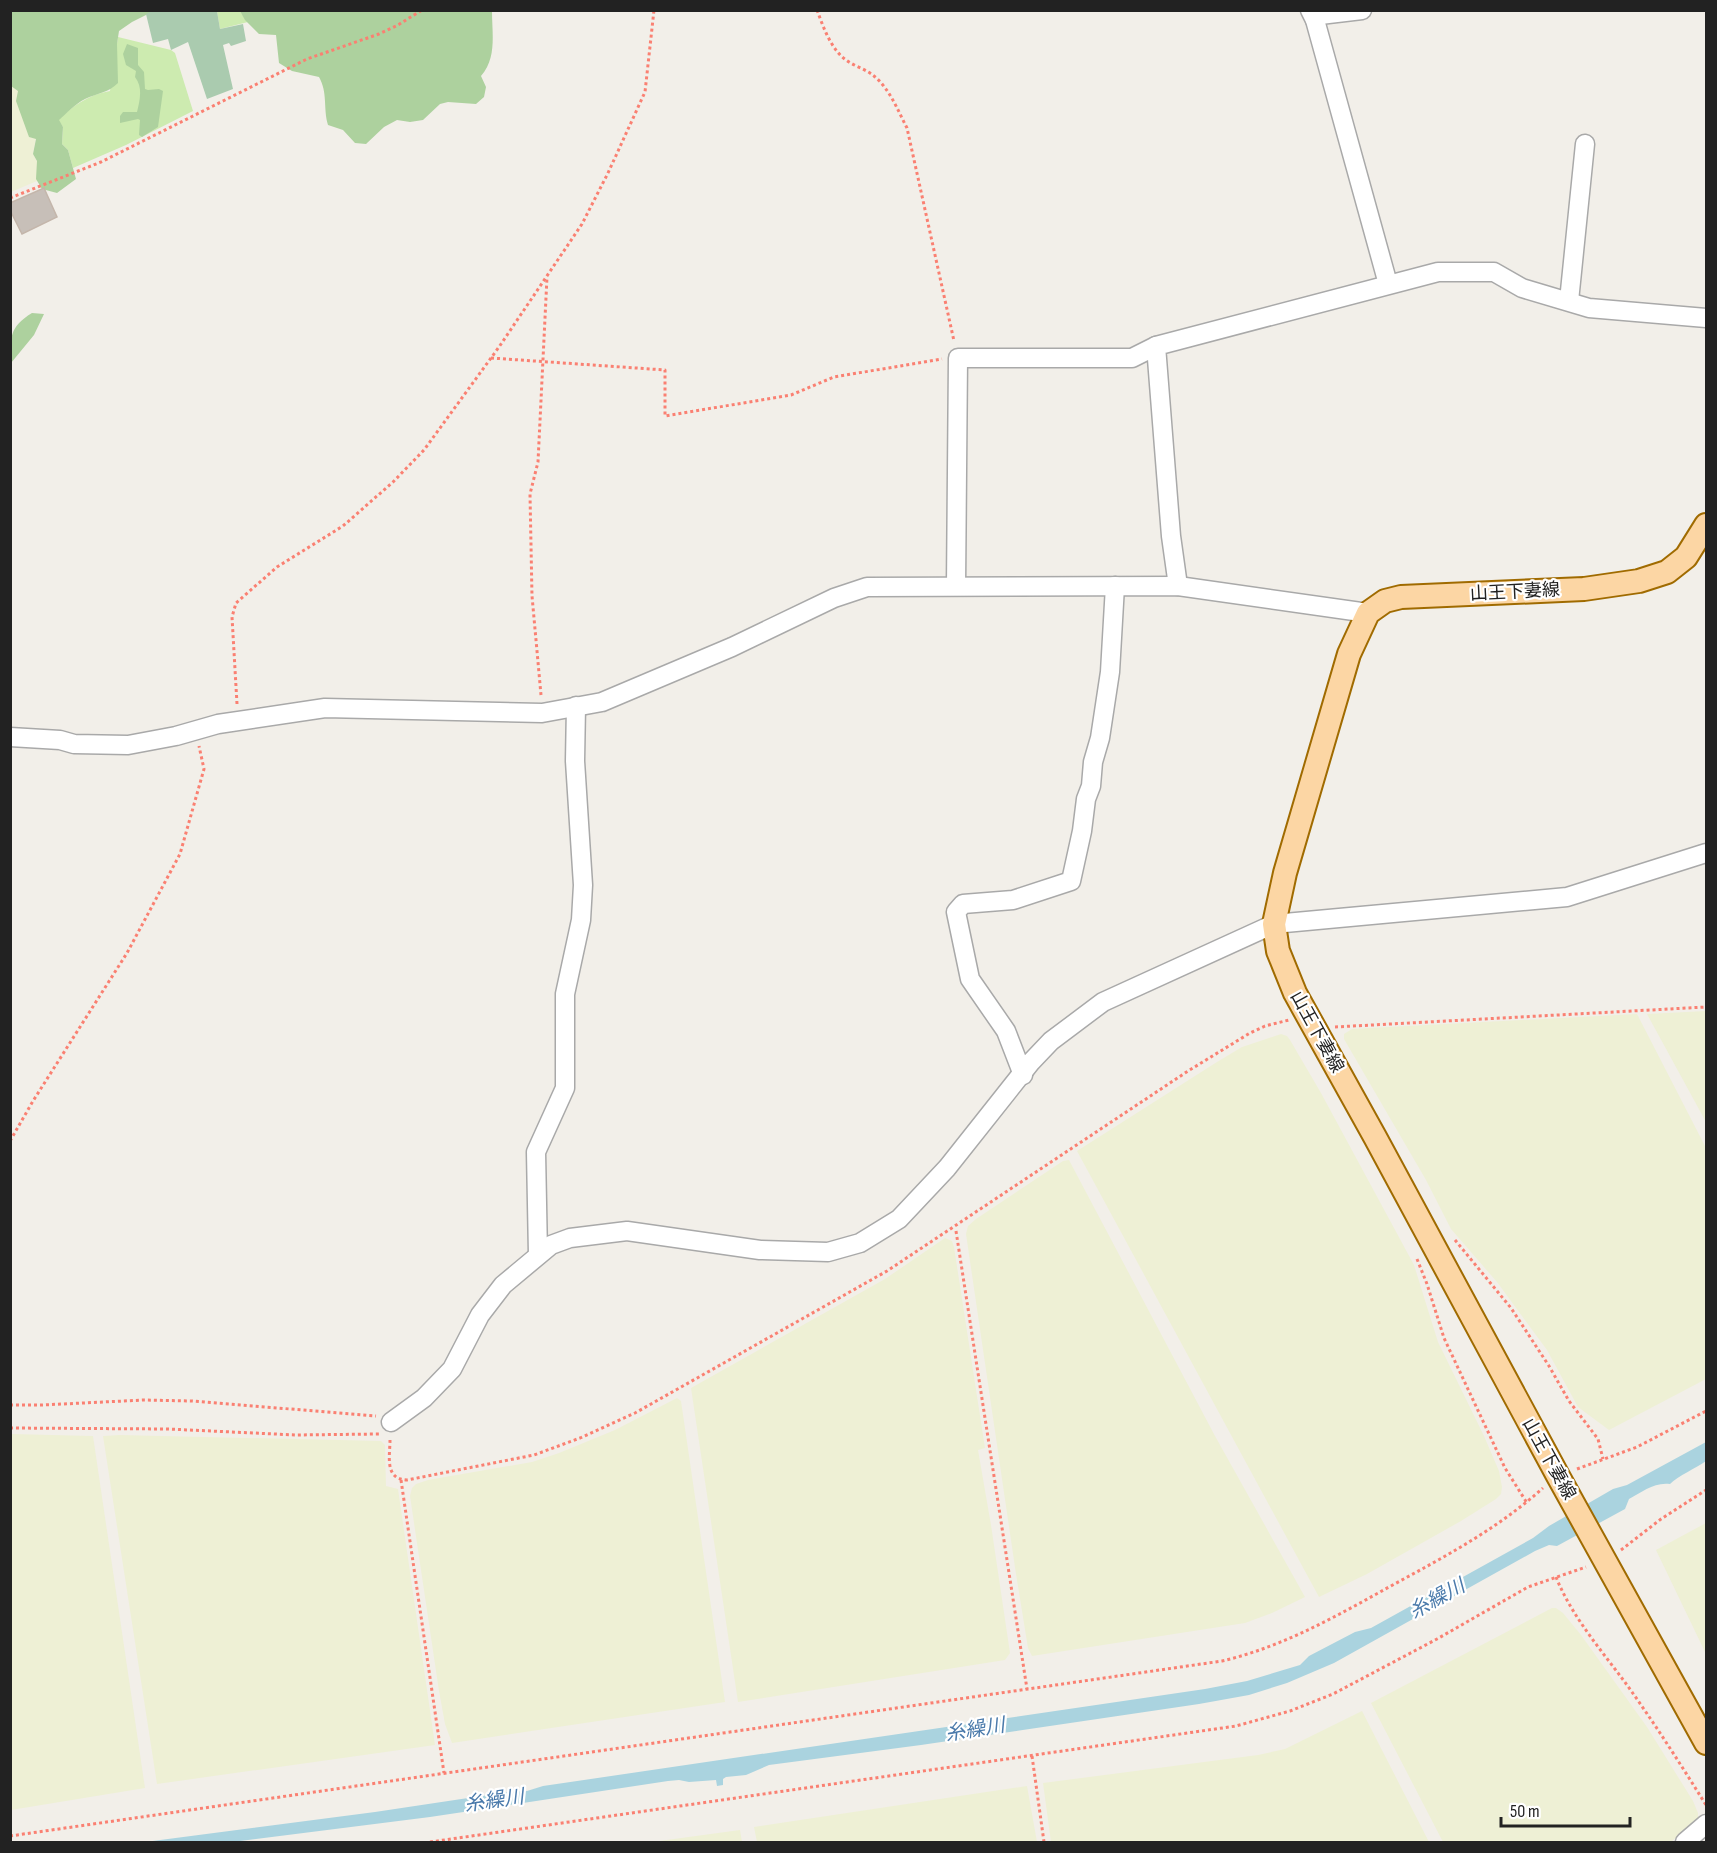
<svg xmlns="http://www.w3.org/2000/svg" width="1717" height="1853" viewBox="0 0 1717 1853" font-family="'Sofia Sans Condensed','Noto Sans JP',sans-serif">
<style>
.farmland{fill:#eef0d5}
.grass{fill:#cdebb0}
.forest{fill:#add19e}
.cemetery{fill:#aacbaf}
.water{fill:#aad3df}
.building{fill:#c7bfb8;stroke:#c4b6ab;stroke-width:1.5}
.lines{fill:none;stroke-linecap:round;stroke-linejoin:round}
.minor-casing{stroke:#a9a9a9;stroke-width:21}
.major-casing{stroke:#a06b00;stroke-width:26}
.path{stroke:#fa8072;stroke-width:3;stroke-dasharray:3 3;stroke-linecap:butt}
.minor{stroke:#fff;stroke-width:18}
.major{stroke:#fcd6a4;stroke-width:22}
.labels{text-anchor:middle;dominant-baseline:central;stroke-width:4.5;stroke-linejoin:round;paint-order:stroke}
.street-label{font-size:18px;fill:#222;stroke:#fff}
.water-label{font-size:20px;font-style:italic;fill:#4a7aab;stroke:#fff}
</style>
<rect width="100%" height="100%" fill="#f2efe9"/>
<g class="farmland">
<path d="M11 86 18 90 29 137 36 138 33 154 37 161V181L11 192Z"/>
<path d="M1706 1011V1122L1647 1014Z"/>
<path d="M1637 1014 1706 1148V1379L1609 1430 1578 1407 1547 1350 1497 1282 1451 1229 1426 1180 1344 1039V1034L1352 1029Z"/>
<path d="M1281 1034 1287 1036 1290 1040 1321 1093 1414 1265 1438 1342 1484 1436 1499 1471 1502 1487 1501 1494 1496 1499 1461 1521 1367 1574 1319 1597 1077 1151 1217 1062 1242 1047Z"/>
<path d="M1069 1160 1215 1436 1305 1597 1272 1613 1245 1623 1032 1656 1028 1648 1016 1574 966 1234 968 1226 976 1219 1063 1161Z"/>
<path d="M945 1238 952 1241 954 1247 985 1448 978 1450 991 1525 1010 1653 1005 1660 738 1702 691 1388 885 1279Z"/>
<path d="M677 1398 681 1401 725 1702 452 1743 445 1724 439 1691 410 1496 412 1488 416 1484 428 1480 532 1462 559 1453 615 1430Z"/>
<path d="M11 1434 93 1436 145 1788 11 1810Z"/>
<path d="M120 1435 381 1441 385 1445 386 1486 398 1489 435 1745 157 1784 103 1436Z"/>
<path d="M1706 1523V1654L1656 1550Z"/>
<path d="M1552 1608H1556L1563 1613 1581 1635 1647 1727 1693 1801 1698 1813V1818L1671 1842H1443L1371 1703Z"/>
<path d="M1362 1711 1429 1842H1051L1043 1783 1258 1755 1285 1749Z"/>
<path d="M1027 1786 1037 1842H757L754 1827Z"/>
<path d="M740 1830 742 1842H652Z"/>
</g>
<g class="grass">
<path d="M217 11H240L248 22 220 29Z"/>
<path d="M118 37 171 50 175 53 193 111 126 145 73 168 68 150 62 144 63 127 58 120C74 105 88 95 110 91Z"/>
</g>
<g class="forest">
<path d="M11 11H154L132 22 119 31 117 44 118 83C108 93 97 93 85 99 75 104 67 113 59 120L63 127 62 144 68 150 76 179 57 193 42 189 36 179 37 161 33 154 36 139 29 137 16 101 18 91 11 86Z"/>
<path d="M240 11H492C492 34 497 58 481 76L486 87 484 97 476 104 448 102 440 104 423 120 410 122 397 120 384 127 366 144 355 143 343 130 328 125C323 108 328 93 319 77L292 71 279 63 276 35 259 34 245 20Z"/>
<path d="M127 44 138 48V65L144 72 145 89 148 90 159 89 163 91 158 127 142 137 139 135 140 120 138 119 120 123V116L123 112H137C140 100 143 87 135 77L136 71 126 65 123 54Z"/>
<path d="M32 313 44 314 34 335 11 363C10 338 9 327 32 313Z"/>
</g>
<path class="cemetery" d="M154 10 217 11 220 29 243 24 246 41 231 46 229 43 223 45 233 89 207 99 188 42 171 50 168 39 153 43 146 14Z"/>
<path class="water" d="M1706 1442V1461C1696 1468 1678 1476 1670 1484 1654 1482 1642 1492 1629 1499L1625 1509 1557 1546 1549 1545 1535 1551 1334 1663 1287 1683 1249 1695 1199 1704 921 1745 769 1765 746 1775 726 1777 723 1779V1785L717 1786 716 1780 689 1782 679 1780 668 1781 430 1817 232 1842H145L375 1812 508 1792 527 1791 543 1786 1205 1689 1247 1681 1300 1665 1309 1656 1355 1632 1371 1628 1533 1538 1549 1526 1613 1489 1627 1485Z"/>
<path class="building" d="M44 188 57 217 22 234 10 210V203Z"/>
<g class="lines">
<defs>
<g id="minor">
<path d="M1310 10 1315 20 1388 284"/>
<path d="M1315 20 1320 15 1362 10"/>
<path d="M1569 301 1585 144"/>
<path d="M956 586 958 358H1132L1156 346"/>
<path d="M1178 586 1171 536 1156 346 1438 272H1494L1522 288 1589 308 1706 318"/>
<path d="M10 737 60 740 74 744 128 745 176 736 218 724 325 708 542 713 602 702 732 647 834 598 867 587 1178 586 1368 613"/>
<path d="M1023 1075 1006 1031 970 979 956 912 963 904 1013 900 1071 881 1082 831 1086 799 1091 786 1093 762 1100 738 1110 672 1115 586"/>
<path d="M538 1255 536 1152 565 1088V994L581 920 583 885 575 761 576 706"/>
<path d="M391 1422 424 1398 452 1369 480 1315 503 1285 551 1245 570 1238 627 1231 760 1250 828 1252 860 1243 899 1219 947 1168 1031 1062 1051 1041 1103 1002 1274 924 1567 897 1706 853"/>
<path d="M1685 1842 1706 1824"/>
</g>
<path id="major" d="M1706 525 1686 557 1667 572 1639 581 1584 589 1401 597 1385 601 1368 613 1349 654 1285 873 1274 924 1278 951 1295 993 1375 1137 1558 1476 1706 1743"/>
</defs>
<use href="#minor" class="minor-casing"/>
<use href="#major" class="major-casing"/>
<g class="path">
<path d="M817 10C824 29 832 52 849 62 857 67 867 70 874 76 890 89 898 111 907 128L954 341"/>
<path d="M10 198 101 162 307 59 379 34 398 25 422 10"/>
<path d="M491 358 665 370V416L791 395 834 377 942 359"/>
<path d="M541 695 532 596 530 494 538 462 547 277"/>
<path d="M237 704 232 617 236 603 277 567 343 526 393 482 424 450 499 347 582 224 608 173 645 92 654 10"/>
<path d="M1335 1027 1706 1007"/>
<path d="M10 1141 33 1101 127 953 180 854 204 769 199 746"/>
<path d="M956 1231 1027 1689"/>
<path d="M1455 1240 1511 1308 1549 1366 1569 1401 1598 1439 1603 1459"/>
<path d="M1417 1259 1427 1284 1444 1338 1505 1468 1527 1503"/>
<path d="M10 1310V1333"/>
<path d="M10 1405H42L144 1400 192 1401 376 1416"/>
<path d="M10 1428 168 1429 296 1435 380 1434"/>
<path d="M390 1440C390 1456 384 1479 407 1480L534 1455 580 1438 635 1413 887 1271 1188 1071 1250 1033 1265 1026 1289 1020"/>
<path d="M1577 1469 1637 1447 1706 1411"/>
<path d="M401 1480 444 1773"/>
<path d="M1621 1550 1661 1519 1706 1490"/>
<path d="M1556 1577C1572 1617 1602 1651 1627 1685 1655 1724 1681 1765 1706 1805"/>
<path d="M1032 1756 1044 1842"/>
<path d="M10 1836 1222 1661C1282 1647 1335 1617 1389 1587 1444 1557 1496 1530 1543 1488"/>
<path d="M430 1842 1236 1726 1290 1711 1333 1694 1437 1639 1528 1587 1586 1567"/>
</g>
<use href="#minor" class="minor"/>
<use href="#major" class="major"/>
</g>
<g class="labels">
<g class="street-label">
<text transform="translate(1515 592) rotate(-3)">山王下妻線</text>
<text transform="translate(1317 1032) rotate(61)">山王下妻線</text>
<text transform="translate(1549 1459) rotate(61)">山王下妻線</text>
</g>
<g class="water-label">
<text transform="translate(1437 1599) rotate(-29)">糸繰川</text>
<text transform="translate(975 1730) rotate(-9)">糸繰川</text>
<text transform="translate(494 1801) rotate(-8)">糸繰川</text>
</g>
</g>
<rect width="1717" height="1853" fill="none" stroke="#222222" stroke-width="24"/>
<path d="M1501 1817v9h129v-9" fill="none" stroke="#222222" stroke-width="3"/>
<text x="1510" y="1817" font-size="18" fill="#222222" stroke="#ffffff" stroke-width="4.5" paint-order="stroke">50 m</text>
</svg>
